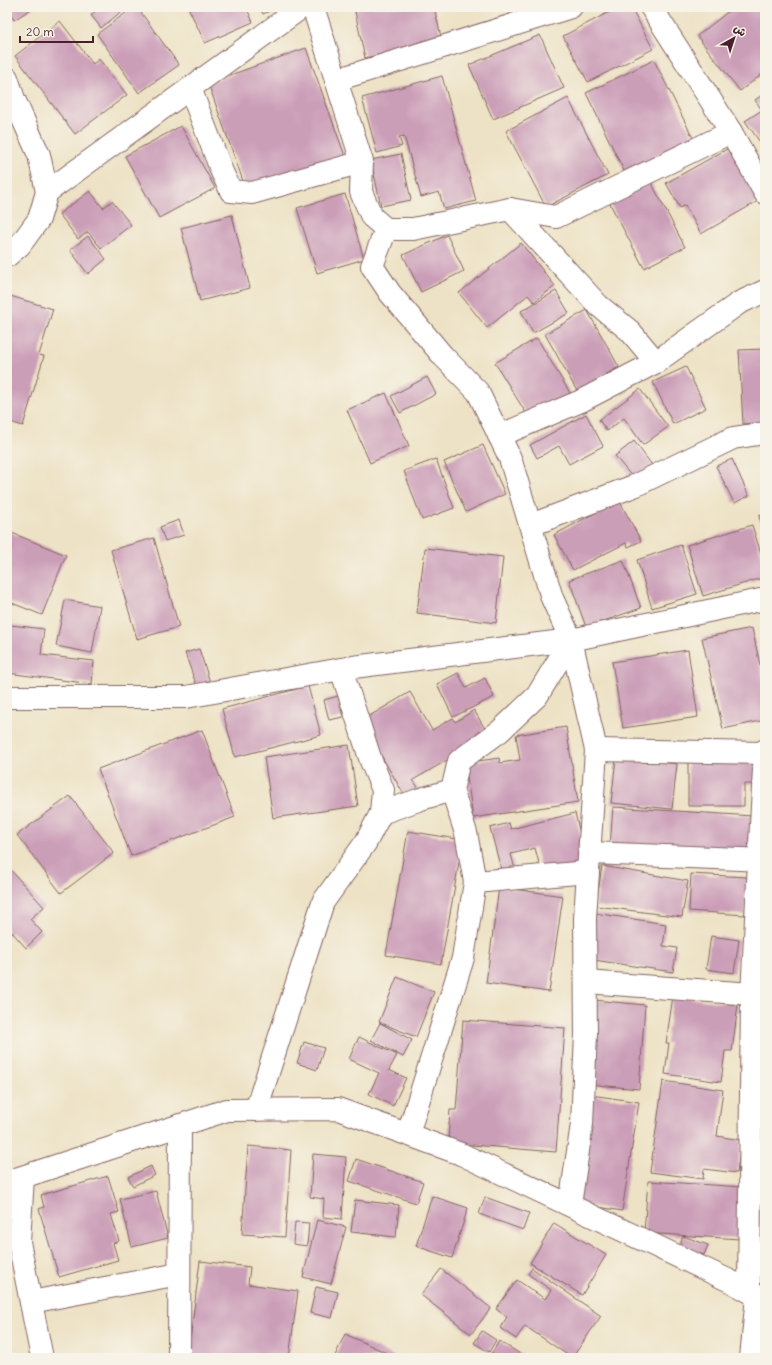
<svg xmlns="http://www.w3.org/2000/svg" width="772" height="1365" viewBox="0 0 772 1365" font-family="Delius,'Playpen Sans Arabic',sans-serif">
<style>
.building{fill:#cb9eb8}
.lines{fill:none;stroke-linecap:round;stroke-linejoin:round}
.minor-casing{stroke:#836361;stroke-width:24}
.minor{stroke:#fff;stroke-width:22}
</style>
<rect width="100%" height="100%" fill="#f7f3e8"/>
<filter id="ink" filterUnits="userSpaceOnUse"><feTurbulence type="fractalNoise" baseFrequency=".025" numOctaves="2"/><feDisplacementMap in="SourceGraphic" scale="8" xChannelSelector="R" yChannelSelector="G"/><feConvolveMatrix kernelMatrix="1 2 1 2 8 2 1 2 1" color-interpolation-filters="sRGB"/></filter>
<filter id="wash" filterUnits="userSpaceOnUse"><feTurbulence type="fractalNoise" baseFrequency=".012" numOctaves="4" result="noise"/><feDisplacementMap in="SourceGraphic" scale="16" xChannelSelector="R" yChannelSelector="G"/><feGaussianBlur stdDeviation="0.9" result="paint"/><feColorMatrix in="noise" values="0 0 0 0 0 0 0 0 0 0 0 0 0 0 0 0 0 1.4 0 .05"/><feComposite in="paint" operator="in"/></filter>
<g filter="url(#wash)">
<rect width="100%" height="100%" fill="#ede2c5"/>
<g id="blocks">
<g class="building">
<path d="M7 7H34L14 20Z"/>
<path d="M101 7H127L101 28 91 15Z"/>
<path d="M134 7H137L179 65 139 93 97 34Z"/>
<path d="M188 7H246L253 22 205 43Z"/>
<path d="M260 7H278L263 14Z"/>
<path d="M354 7H434L442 41 365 58Z"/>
<path d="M619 7H631L653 49 588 82 563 36Z"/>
<path d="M734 7H765V72L740 91 697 36Z"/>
<path d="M60 21 93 64 99 59 127 95 75 134 15 56Z"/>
<path d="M540 35 564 88 493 119 469 65Z"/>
<path d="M306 48 345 156 247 192 208 83Z"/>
<path d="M654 60 693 138 624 171 586 93Z"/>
<path d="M442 76 476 201 444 209 439 192 421 197 404 136 399 137 402 146 377 153 362 98Z"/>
<path d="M765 93V149L745 121 762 110 755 100Z"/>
<path d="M568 98 608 175 546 207 506 131Z"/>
<path d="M181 126 215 188 159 218 125 156Z"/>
<path d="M736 144 765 197 701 234 685 205 680 208 666 183Z"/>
<path d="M401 154 411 200 381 206 371 160Z"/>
<path d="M650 180 685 247 644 268 609 202Z"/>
<path d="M90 191 103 208 112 201 131 225 101 248 88 232 78 239 59 214Z"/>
<path d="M345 194 364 259 317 273 297 208Z"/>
<path d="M232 215 250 288 200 301 181 228Z"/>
<path d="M447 235 464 271 421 292 403 255Z"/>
<path d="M88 236 106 259 88 274 70 250Z"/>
<path d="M521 243 555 286 534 302 528 295 487 328 459 293Z"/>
<path d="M556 291 569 313 533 333 521 311Z"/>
<path d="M7 295 53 309 39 355 44 356 23 426 7 421Z"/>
<path d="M587 310 619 367 577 391 545 334Z"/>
<path d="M537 338 570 393 529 418 495 363Z"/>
<path d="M765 349V422L743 424 739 350Z"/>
<path d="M686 367 706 408 673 424 653 382Z"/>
<path d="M427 377 436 394 400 413 391 396Z"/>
<path d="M640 389 668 427 643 445 624 418 607 431 599 420Z"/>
<path d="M386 393 409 446 370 463 347 410Z"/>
<path d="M586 414 603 446 569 464 559 446 537 458 530 445Z"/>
<path d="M634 441 655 469 637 483 615 456Z"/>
<path d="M483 445 505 494 466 512 444 462Z"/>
<path d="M436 459 454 508 422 520 404 471Z"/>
<path d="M732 459 749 496 734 503 716 466Z"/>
<path d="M619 500 641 541 628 547 626 543 573 570 554 535Z"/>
<path d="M765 514V535L759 516Z"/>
<path d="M179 520 184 535 165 541 160 527Z"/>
<path d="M752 525 765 566V577L703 596 687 545Z"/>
<path d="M7 531 66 555 42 615 7 601Z"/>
<path d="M154 538 179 627 137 639 111 550Z"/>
<path d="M681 545 697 594 652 608 637 560Z"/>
<path d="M425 548 503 557 496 623 417 613Z"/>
<path d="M623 560 641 608 586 627 569 580Z"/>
<path d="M65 600 100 606 92 653 56 646Z"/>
<path d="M11 625 44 629 41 655 94 661 92 684 7 673Z"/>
<path d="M752 628 765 688V720L723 729 702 638Z"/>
<path d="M199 649 210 682 197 687 185 653Z"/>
<path d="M688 650 698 717 623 728 612 662Z"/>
<path d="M458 673 466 688 485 678 494 697 453 717 437 684Z"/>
<path d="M308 686 321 735 235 757 222 709Z"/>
<path d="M410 692 432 730 453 718 455 722 474 710 489 736 413 780 420 790 406 798 361 721Z"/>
<path d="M338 696 343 717 329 720 324 700Z"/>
<path d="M566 727 578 802 473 818 465 763 499 758 500 763 520 760 516 735Z"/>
<path d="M202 730 235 817 131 856 98 769Z"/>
<path d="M349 745 358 806 273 818 264 757Z"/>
<path d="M616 758 677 764 672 809 611 803Z"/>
<path d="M688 762H757V784H744V806H688Z"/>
<path d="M70 796 114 853 61 893 17 835Z"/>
<path d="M613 807 753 816 751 857 610 847Z"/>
<path d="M575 813 587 863 542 874 535 848 511 854 515 869 502 873 490 828 509 823 511 829Z"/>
<path d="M408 831 463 840 441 964 386 955Z"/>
<path d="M7 866 44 907 30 919 42 932 26 948 12 932 7 936Z"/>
<path d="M602 866 688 881 682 917 596 906Z"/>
<path d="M691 874 747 877 745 915 689 911Z"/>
<path d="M499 887 563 896 549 992 486 983Z"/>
<path d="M594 913 666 924 663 946 677 948 673 972 587 959Z"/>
<path d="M711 936 739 940 734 973 706 969Z"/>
<path d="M397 977 434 992 416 1037 379 1022Z"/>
<path d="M673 996 738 1005 732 1051H725L721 1082 665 1074 669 1043H666Z"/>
<path d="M594 1000 645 1005 639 1089 587 1084Z"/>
<path d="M463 1020 565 1028 556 1152 448 1143 450 1110H456Z"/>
<path d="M380 1023 412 1040 403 1057 371 1040Z"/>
<path d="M359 1037 397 1055 389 1070 406 1078 393 1106 369 1094 379 1073 349 1059Z"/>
<path d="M304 1042 324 1048 317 1070 297 1063Z"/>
<path d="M663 1081 723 1090 717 1136 741 1140 737 1173 704 1169 703 1179 650 1172Z"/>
<path d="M591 1095 639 1102 622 1211 575 1203Z"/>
<path d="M248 1146 291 1150 285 1237 242 1234Z"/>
<path d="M313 1154 346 1157 342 1219 323 1217 324 1199 310 1197Z"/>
<path d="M356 1159 423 1182 416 1203 349 1181Z"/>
<path d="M151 1166 155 1175 133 1186 128 1177Z"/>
<path d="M108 1176 119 1212 111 1214 119 1241 113 1243 118 1260 59 1277 39 1209 44 1207 41 1195Z"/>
<path d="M648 1181 744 1187 740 1239 644 1233Z"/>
<path d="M156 1191 168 1238 132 1247 120 1199Z"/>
<path d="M432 1196 468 1208 452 1258 416 1246Z"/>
<path d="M485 1197 529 1213 523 1230 479 1214Z"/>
<path d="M355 1200 399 1205 396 1237 351 1232Z"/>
<path d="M317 1220 346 1227 331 1284 303 1277Z"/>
<path d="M295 1222 309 1223 307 1246 293 1244Z"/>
<path d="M554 1223 606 1255 582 1295 530 1263Z"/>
<path d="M683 1236 708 1245 704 1255 679 1247Z"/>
<path d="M200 1261 250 1267 248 1284 298 1291 289 1358H188Z"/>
<path d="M532 1268 601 1316 572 1358 525 1326 516 1339 500 1328 507 1317 496 1309 517 1280 545 1299 551 1290 528 1274Z"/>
<path d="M441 1269 491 1308 471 1334 421 1295Z"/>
<path d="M316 1287 338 1292 332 1318 310 1313Z"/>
<path d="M482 1331 496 1340 489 1352 474 1343Z"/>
<path d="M345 1334 398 1358H334Z"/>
<path d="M499 1341 527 1358H489Z"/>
</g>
</g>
</g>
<g filter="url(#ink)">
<use href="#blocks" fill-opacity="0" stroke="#836361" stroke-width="1"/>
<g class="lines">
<defs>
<g id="minor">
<path d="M313 7 362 162 361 192 372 217 386 229H413L510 209 556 217 731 132"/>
<path d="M651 7 731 132 765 193"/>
<path d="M7 78 14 99 39 155 47 192 39 219 20 245 7 256"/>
<path d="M336 80 571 7"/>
<path d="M190 88 222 172 231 191 252 193 362 162"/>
<path d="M47 192 302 7"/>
<path d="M510 209 598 305 630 331 656 362"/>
<path d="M386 229 372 266 390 293 443 356 478 392 510 458 552 598 571 640 596 750 585 918 586 1034 582 1124 570 1205"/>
<path d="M499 436 581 401 656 362 739 303 765 291"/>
<path d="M531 525 634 486 733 438 765 433"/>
<path d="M7 697H186L353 667 571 640 765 599"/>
<path d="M596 750 765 753"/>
<path d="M381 813 421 799 452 790"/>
<path d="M590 853 765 860"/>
<path d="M475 882 588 872"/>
<path d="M586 982 752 994"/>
<path d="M256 1110 323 902 366 842 381 813 383 790 371 761 341 669"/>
<path d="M408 1134 463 958 475 882 466 833 452 790 459 761 500 731 537 696 571 640"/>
<path d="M23 1177 19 1242 42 1358"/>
<path d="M7 1182 227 1110 338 1109 461 1154 732 1282 765 1300"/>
<path d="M749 1291 752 994 765 750"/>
<path d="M31 1302 179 1274"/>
<path d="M179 1358 180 1125"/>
<path d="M751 1358 757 1296"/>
</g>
</defs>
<use href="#minor" class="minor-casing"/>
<use href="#minor" class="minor"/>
</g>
</g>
<rect width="772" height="1365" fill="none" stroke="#f7f3e8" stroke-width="24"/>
<g transform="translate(734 38) rotate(39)" stroke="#f7f3e8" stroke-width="3" paint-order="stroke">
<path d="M0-3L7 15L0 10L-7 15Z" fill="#4a1f2b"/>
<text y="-6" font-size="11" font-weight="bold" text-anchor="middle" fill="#4a1f2b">ش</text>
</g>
<path d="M20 36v6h73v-6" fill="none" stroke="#4a1f2b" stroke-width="2"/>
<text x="26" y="36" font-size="12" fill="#4a1f2b" stroke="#f7f3e8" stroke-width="3" paint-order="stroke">20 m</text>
</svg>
